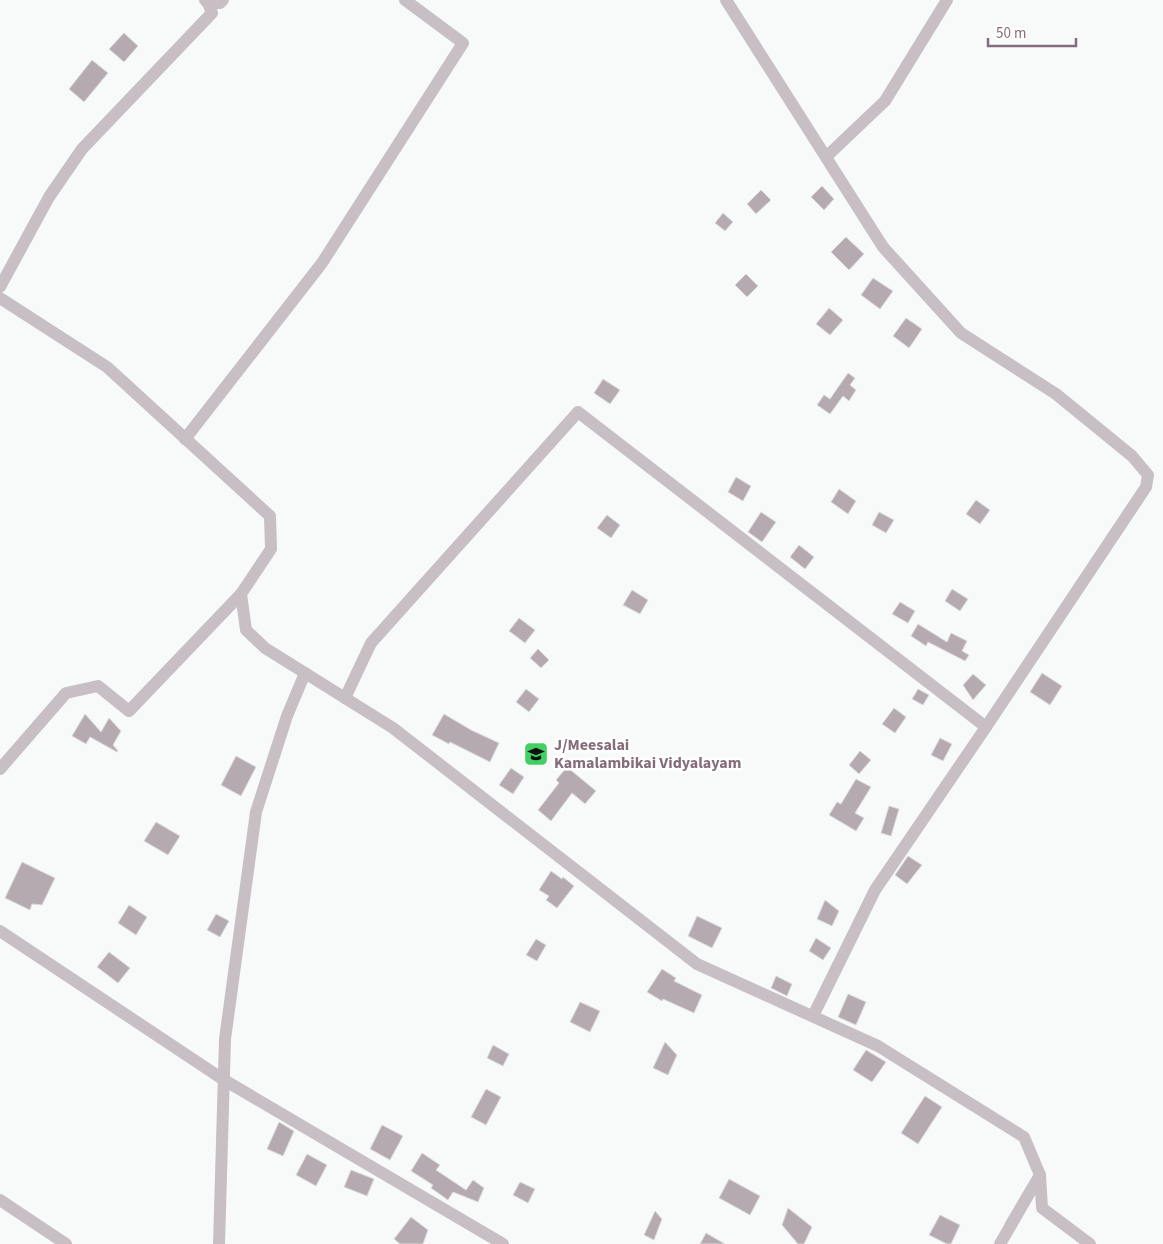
<svg xmlns="http://www.w3.org/2000/svg" width="1163" height="1244" viewBox="0 0 1163 1244" font-family="'Source Sans 3',sans-serif">
<style>
.building{fill:#b6aab1;stroke:#dadcdc}
.lines{fill:none;stroke-linecap:round;stroke-linejoin:round}
.minor{stroke:#c7bfc4;stroke-width:12}
.labels{text-anchor:middle;dominant-baseline:central;stroke-width:5;stroke-linejoin:round;paint-order:stroke}
.poi-label{font-size:16px;font-weight:bold;fill:#856c7a;stroke:#fff;text-anchor:start}
</style>
<rect width="100%" height="100%" fill="#f8fafa"/>
<g class="building">
<path d="M124 33 138 46 124 62 109 49Z"/>
<path d="M92 60 108 73 84 102 69 89Z"/>
<path d="M822 186 834 199 824 210 811 197Z"/>
<path d="M761 190 771 200 756 214 747 204Z"/>
<path d="M723 213 733 222 725 231 715 223Z"/>
<path d="M846 237 864 254 849 270 831 252Z"/>
<path d="M746 274 758 286 747 297 735 285Z"/>
<path d="M873 278 893 291 880 309 861 295Z"/>
<path d="M829 308 843 320 830 335 816 324Z"/>
<path d="M906 318 922 329 909 348 893 336Z"/>
<path d="M848 373 855 378 850 385 856 390 849 401 843 396 830 414 817 405 824 395 830 399Z"/>
<path d="M603 379 620 390 610 404 594 393Z"/>
<path d="M736 477 751 486 743 501 728 492Z"/>
<path d="M839 489 856 501 848 514 831 502Z"/>
<path d="M976 500 990 510 980 524 966 514Z"/>
<path d="M761 512 776 522 762 542 748 532Z"/>
<path d="M879 512 894 520 886 533 872 525Z"/>
<path d="M607 515 620 525 611 538 597 528Z"/>
<path d="M799 545 814 557 805 569 790 557Z"/>
<path d="M952 589 968 599 960 611 945 601Z"/>
<path d="M632 590 648 600 640 614 623 605Z"/>
<path d="M900 602 915 611 908 623 892 614Z"/>
<path d="M519 618 535 630 525 643 509 631Z"/>
<path d="M918 624 947 642 951 633 967 641 962 651 969 655 965 661 928 642 926 646 911 636Z"/>
<path d="M538 649 549 660 541 668 530 658Z"/>
<path d="M1042 673 1062 686 1050 705 1030 692Z"/>
<path d="M973 674 986 685 973 700 963 685Z"/>
<path d="M526 689 539 699 529 712 516 702Z"/>
<path d="M918 689 929 695 923 705 912 699Z"/>
<path d="M894 708 906 717 895 733 882 724Z"/>
<path d="M85 714 101 732 109 718 121 731 113 745 118 751 117 752 90 737 86 744 72 736Z"/>
<path d="M444 714 471 730 499 743 490 762 450 742 449 744 432 735Z"/>
<path d="M940 738 952 744 943 761 931 755Z"/>
<path d="M860 751 871 760 859 774 849 765Z"/>
<path d="M236 756 256 767 241 796 221 785Z"/>
<path d="M567 767 596 791 585 804 572 793 551 821 538 810 559 783 556 780Z"/>
<path d="M511 768 524 777 513 794 499 785Z"/>
<path d="M856 779 871 787 855 813 864 818 856 831 829 815 837 802 841 804Z"/>
<path d="M889 806 899 809 891 836 881 833Z"/>
<path d="M156 822 180 836 168 855 144 841Z"/>
<path d="M908 856 922 865 907 884 895 875Z"/>
<path d="M22 862 55 878 42 905 32 904 30 910 5 898Z"/>
<path d="M551 871 562 879 563 877 574 886 557 908 546 900 549 896 539 890Z"/>
<path d="M825 900 839 911 832 926 817 919Z"/>
<path d="M129 905 147 917 136 935 118 923Z"/>
<path d="M216 914 229 921 220 937 207 930Z"/>
<path d="M697 916 722 928 712 948 688 936Z"/>
<path d="M816 938 831 948 823 960 809 951Z"/>
<path d="M536 939 546 945 537 961 526 955Z"/>
<path d="M109 952 130 968 118 983 97 967Z"/>
<path d="M662 969 676 978 674 981 702 995 694 1013 663 999 662 1001 647 992Z"/>
<path d="M776 976 792 984 787 996 771 988Z"/>
<path d="M848 994 866 1002 856 1025 838 1017Z"/>
<path d="M580 1002 600 1011 590 1032 570 1022Z"/>
<path d="M665 1042 677 1055 668 1075 653 1068Z"/>
<path d="M493 1045 509 1054 503 1066 487 1058Z"/>
<path d="M866 1050 886 1062 872 1082 853 1070Z"/>
<path d="M486 1089 501 1097 486 1125 471 1117Z"/>
<path d="M925 1096 942 1107 918 1144 901 1133Z"/>
<path d="M279 1122 294 1131 283 1156 267 1149Z"/>
<path d="M382 1125 403 1136 390 1160 370 1149Z"/>
<path d="M422 1153 440 1165 436 1170 466 1190 473 1180 484 1188 478 1202 453 1192 448 1200 431 1188 433 1185 411 1171Z"/>
<path d="M307 1154 327 1165 316 1186 296 1175Z"/>
<path d="M351 1170 374 1179 367 1196 344 1187Z"/>
<path d="M729 1179 760 1196 750 1215 719 1198Z"/>
<path d="M520 1182 535 1189 528 1203 513 1195Z"/>
<path d="M788 1208 812 1227 804 1244H798L782 1225Z"/>
<path d="M655 1211 662 1219 654 1240 644 1235Z"/>
<path d="M940 1215 960 1225 951 1244H947L929 1235Z"/>
<path d="M411 1217 428 1230 423 1244H400L394 1239Z"/>
<path d="M706 1233 725 1244H700Z"/>
</g>
<g class="lines">
<g class="minor">
<path d="M205 0 208 3H220L223 0"/>
<path d="M726 0 883 247 961 333 1056 394 1132 456 1148 475 1146 487 986 727 875 890 813 1016"/>
<path d="M826 157 885 101 947 0"/>
<path d="M0 287 49 197 82 149 212 13 208 3"/>
<path d="M0 298 107 367 270 516 271 549 241 594 246 630 265 648 393 728 697 964 878 1046 1024 1137 1040 1175 1042 1208 1090 1244"/>
<path d="M185 439 322 263 463 43 405 0"/>
<path d="M345 698 371 643 578 412 986 727"/>
<path d="M0 769 66 693 98 686 129 711 241 594"/>
<path d="M0 931 224 1080 503 1244"/>
<path d="M0 1200 66 1244"/>
<path d="M219 1244 225 1039 256 812 287 716 305 673"/>
<path d="M1000 1244 1040 1175 1010 1226"/>
</g>
</g>
<defs>
<symbol id="school-square" viewBox="-11 -11 22 22"><rect x="-9" y="-9" width="18" height="18" rx="4" fill="#42d063" stroke="#fff"/><path d="M0-5L7-2L0 1L-7-2ZM-4 1L0 2.5L4 1V4Q0 6-4 4Z" fill="#111"/></symbol>
</defs>
<g fill-rule="evenodd">
<use href="#school-square" x="522" y="740" width="28" height="28"/>
</g>
<g class="labels">
<g class="poi-label">
<text x="554" y="745">J/Meesalai<tspan x="554" dy="18">Kamalambikai Vidyalayam</tspan></text>
</g>
</g>
<path d="M988 38v8h88v-8" fill="none" stroke="#856c7a" stroke-width="2.5"/>
<text x="996" y="38" font-size="15" fill="#856c7a" stroke="#ffffff" stroke-width="4" paint-order="stroke">50 m</text>
</svg>
